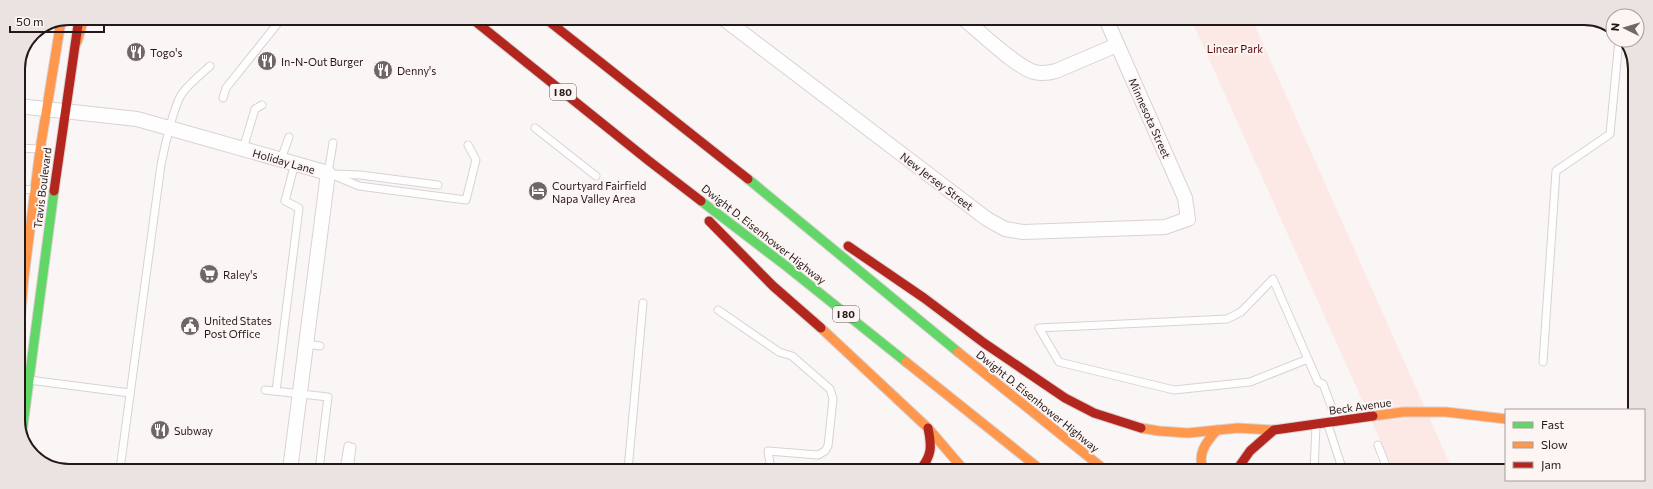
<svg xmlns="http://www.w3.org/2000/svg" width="1653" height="489" viewBox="0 0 1653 489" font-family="Commissioner,sans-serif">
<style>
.green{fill:#fce9e6}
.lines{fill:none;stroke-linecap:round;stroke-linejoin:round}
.lane-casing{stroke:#dad2d1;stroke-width:9}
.street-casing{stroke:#dad2d1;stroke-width:16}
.fast-casing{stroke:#dad2d1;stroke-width:11}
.slow-casing{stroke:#dad2d1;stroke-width:11}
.jam-casing{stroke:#dad2d1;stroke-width:11}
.lane{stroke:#fefefe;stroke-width:7}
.street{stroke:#fefefe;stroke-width:14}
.fast{stroke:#63d668;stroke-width:9}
.slow{stroke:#ff974d;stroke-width:9}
.jam{stroke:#b3261e;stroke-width:9}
.labels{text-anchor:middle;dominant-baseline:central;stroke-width:4;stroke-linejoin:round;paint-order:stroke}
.shield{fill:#fcf5f4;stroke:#655b59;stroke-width:1}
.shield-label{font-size:10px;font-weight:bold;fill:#241917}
.park-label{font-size:11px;fill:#580200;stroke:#fcf5f4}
.poi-label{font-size:11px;fill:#241917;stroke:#fcf5f4;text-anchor:start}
.street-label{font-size:11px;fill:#241917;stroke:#fcf5f4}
.rim{fill:none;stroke:#241917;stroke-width:2}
</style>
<rect width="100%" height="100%" fill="#faf6f6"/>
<path class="green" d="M1191 19H1252L1453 471H1394Z"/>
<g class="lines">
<defs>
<g id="lane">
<path d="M327 18 329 20"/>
<path d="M223 98 226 88 282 18"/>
<path d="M535 128 596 176"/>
<path d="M18 148 40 149"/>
<path d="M243 149 255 109 262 105"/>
<path d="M281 159 289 137"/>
<path d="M328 173 359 186 466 200 476 160 468 145"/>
<path d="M328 173 333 143"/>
<path d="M335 174 360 175 438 185"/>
<path d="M18 189 34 190"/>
<path d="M718 310 779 352 792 356 830 389 833 399 828 446 825 451 818 455 768 451 771 470"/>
<path d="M306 344 320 346"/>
<path d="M1308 359 1250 382 1174 390 1059 362 1039 328 1227 319 1241 312 1273 279 1318 382 1323 384 1336 419"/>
<path d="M1543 362 1556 171 1610 134 1619 40"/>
<path d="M18 369 23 378 29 380 130 393"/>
<path d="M265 390 328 397 319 470"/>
<path d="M276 391 299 208 285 201 295 163"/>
<path d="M1328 425 1343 471"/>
<path d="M1378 445 1388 471"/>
<path d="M120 469 161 165C165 146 171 115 180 97 184 88 202 73 210 66"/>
<path d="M344 470 348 446"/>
<path d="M349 470 352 447"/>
<path d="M628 470 643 303"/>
<path d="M1314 471 1316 426"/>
</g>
<g id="street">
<path d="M724 19 987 219 1005 229 1023 232 1165 227 1188 219 1185 198 1106 19"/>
<path d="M964 19C980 32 1016 67 1034 72 1042 74 1049 73 1056 71L1117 45"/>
<path d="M18 106 137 119 328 173 290 470"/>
</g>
<g id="fast">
<path d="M748 179 958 352"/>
<path d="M701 201 786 266 906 362"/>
<path d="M22 433 54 191"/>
</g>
<g id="slow">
<path d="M77 42 84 18"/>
<path d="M821 328 928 428 964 470"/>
<path d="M18 344 24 277 40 150 61 21"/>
<path d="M958 352 1105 470"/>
<path d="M906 362 1041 470"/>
<path d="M1373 416 1403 412H1446L1506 419"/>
<path d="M1141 428 1159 431 1188 433 1238 428 1274 430"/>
<path d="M1204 471C1196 455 1206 442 1217 430"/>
</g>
<g id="jam">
<path d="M471 18 649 161 701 201"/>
<path d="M546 19 748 179"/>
<path d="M54 191 78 25"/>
<path d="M709 221 773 286 821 328"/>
<path d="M848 246 924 298 984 343 1065 398 1094 413 1141 428"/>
<path d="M920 470C932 455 932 447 928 428"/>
<path d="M1236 471 1250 451 1274 430 1373 416"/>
</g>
</defs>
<use href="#lane" class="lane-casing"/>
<use href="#street" class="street-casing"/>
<use href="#fast" class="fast-casing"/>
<use href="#slow" class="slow-casing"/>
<use href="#jam" class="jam-casing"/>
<use href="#lane" class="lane"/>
<use href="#street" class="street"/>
<use href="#fast" class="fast"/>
<use href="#slow" class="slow"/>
<use href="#jam" class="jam"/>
</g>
<defs>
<symbol id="restaurant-disc" viewBox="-11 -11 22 22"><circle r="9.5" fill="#6f6665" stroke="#fcf5f4"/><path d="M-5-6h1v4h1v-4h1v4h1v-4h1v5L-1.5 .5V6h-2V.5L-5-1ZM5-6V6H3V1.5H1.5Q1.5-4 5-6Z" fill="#fff"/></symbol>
<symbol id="hotel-disc" viewBox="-11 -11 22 22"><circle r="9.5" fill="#6f6665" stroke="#fcf5f4"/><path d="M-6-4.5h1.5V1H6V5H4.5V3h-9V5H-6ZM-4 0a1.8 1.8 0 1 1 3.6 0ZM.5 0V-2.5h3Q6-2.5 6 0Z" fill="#fff"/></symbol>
<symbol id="supermarket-disc" viewBox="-11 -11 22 22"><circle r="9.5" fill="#6f6665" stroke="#fcf5f4"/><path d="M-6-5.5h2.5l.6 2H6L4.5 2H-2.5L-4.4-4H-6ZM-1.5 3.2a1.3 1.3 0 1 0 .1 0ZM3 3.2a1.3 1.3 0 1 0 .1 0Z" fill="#fff"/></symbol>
<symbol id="civic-disc" viewBox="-11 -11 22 22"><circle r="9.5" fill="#6f6665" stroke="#fcf5f4"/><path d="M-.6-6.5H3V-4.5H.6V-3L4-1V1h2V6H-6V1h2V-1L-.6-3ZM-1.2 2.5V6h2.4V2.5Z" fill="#fff"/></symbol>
</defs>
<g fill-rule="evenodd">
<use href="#restaurant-disc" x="125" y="41" width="22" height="22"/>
<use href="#restaurant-disc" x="256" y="50" width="22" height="22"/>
<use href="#restaurant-disc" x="372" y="59" width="22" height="22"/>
<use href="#hotel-disc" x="527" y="180" width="22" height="22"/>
<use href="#supermarket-disc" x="198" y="263" width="22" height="22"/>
<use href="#civic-disc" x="179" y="315" width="22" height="22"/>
<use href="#restaurant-disc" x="149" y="419" width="22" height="22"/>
</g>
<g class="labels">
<g class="shield">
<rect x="550" y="84" width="26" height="16" rx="3"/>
<rect x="833" y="306" width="26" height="16" rx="3"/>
</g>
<g class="shield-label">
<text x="563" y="92">I 80</text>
<text x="846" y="314">I 80</text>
</g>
<g class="park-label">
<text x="1235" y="48">Linear Park</text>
</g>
<g class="poi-label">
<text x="150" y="52">Togo's</text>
<text x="281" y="61">In-N-Out Burger</text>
<text x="397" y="70">Denny's</text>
<text x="552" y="185">Courtyard Fairfield<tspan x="552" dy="13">Napa Valley Area</tspan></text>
<text x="223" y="274">Raley's</text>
<text x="204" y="320">United States<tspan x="204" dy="13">Post Office</tspan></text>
<text x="174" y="430">Subway</text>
</g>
<g class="street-label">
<text transform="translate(1150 118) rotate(66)">Minnesota Street</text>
<text transform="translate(284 161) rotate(16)">Holiday Lane</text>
<text transform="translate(937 181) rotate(37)">New Jersey Street</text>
<text transform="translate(42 188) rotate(-83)">Travis Boulevard</text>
<text transform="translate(764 234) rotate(38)">Dwight D. Eisenhower Highway</text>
<text transform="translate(1038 401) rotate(39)">Dwight D. Eisenhower Highway</text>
<text transform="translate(1360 406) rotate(-8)">Beck Avenue</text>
</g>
</g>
<path d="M0 0H1653V489H0ZM69 25H1584A44 44 0 0 1 1628 69V420A44 44 0 0 1 1584 464H69A44 44 0 0 1 25 420V69A44 44 0 0 1 69 25Z" fill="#ebe3e2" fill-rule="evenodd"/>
<path class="rim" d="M69 25H1584A44 44 0 0 1 1628 69V420A44 44 0 0 1 1584 464H69A44 44 0 0 1 25 420V69A44 44 0 0 1 69 25Z"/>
<rect x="1505" y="409" width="140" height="72" fill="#fcf5f4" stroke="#a69d9c"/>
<rect x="1513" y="422" width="20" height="6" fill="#63d668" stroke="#a69d9c"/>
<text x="1541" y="429" font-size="12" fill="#241917">Fast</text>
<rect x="1513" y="442" width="20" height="6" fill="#ff974d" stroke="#a69d9c"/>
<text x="1541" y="449" font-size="12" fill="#241917">Slow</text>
<rect x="1513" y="462" width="20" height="6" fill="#b3261e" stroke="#a69d9c"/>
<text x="1541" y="469" font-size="12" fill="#241917">Jam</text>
<g transform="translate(1625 28) rotate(275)"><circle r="19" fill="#fcf5f4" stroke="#a69d9c"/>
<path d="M0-3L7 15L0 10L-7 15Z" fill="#6f6665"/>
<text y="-6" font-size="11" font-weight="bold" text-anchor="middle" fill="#241917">N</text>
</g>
<path d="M10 26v6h94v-6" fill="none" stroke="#241917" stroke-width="2"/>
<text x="16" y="26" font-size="12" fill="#241917" stroke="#fcf5f4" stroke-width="3" paint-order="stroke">50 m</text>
</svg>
